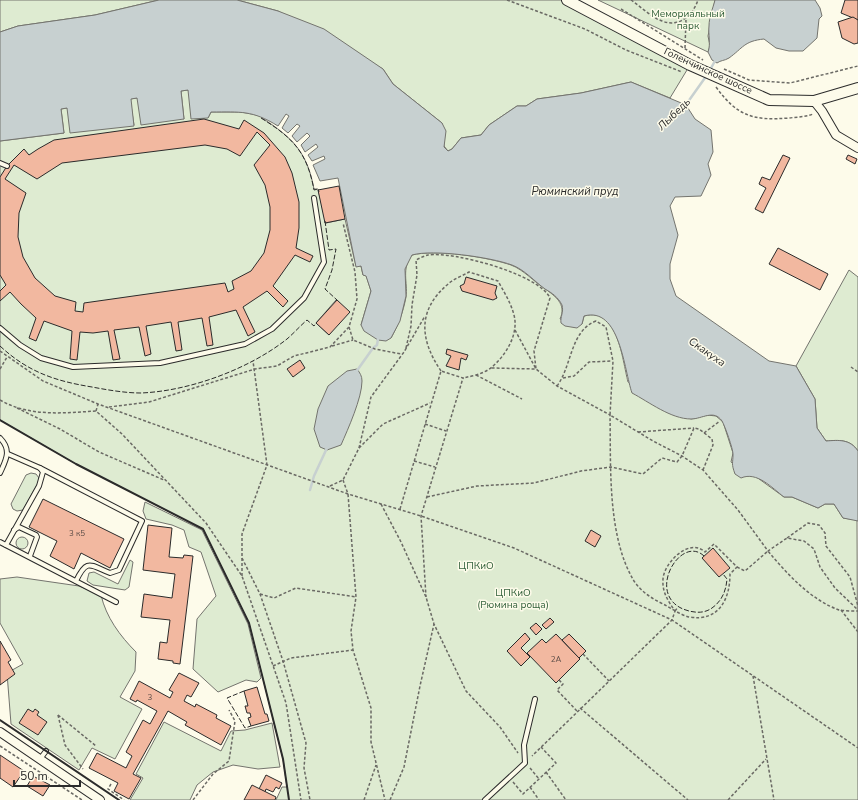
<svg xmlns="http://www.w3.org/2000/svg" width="858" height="800" viewBox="0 0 858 800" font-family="'Nunito Sans',sans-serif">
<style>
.green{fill:#deebd1;stroke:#74746e;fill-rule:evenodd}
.water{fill:#c7d0d0;stroke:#74746e}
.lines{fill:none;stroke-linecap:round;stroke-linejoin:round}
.stream{stroke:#c7d0d0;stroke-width:2.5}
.building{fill:#f2b8a0;stroke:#2b2b2b;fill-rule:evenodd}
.service-casing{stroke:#2b2b2b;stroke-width:6}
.minor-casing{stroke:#2b2b2b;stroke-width:10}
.tertiary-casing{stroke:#2b2b2b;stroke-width:12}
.path{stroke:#6a6964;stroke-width:1.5;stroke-dasharray:3 2;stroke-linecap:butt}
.service{stroke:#fdfbea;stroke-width:4}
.minor{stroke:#fdfbea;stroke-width:8}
.tertiary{stroke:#fdfbea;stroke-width:10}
.fence{stroke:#2b2b2b;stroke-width:1;stroke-dasharray:5 2;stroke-linecap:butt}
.wall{stroke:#2b2b2b;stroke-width:2}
.labels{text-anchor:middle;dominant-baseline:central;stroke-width:3;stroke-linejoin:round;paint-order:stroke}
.number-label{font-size:8px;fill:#5d4e48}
.park-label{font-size:10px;fill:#34623c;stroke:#fdfbea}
.street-label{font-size:10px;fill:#2b2b2b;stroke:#fdfbea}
.water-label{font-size:11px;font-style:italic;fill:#2b2b2b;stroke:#fdfbea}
</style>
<rect width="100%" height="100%" fill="#fdfbea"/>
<g class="green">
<path d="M0 0H159L95 15 18 26 0 32Z"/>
<path d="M237 0H567L690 65 670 98 631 82 581 93 537 99 526 106H517L489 125 481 135 461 138 452 149 448 151 444 146 442 123 393 84 383 69 278 11Z"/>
<path d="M598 0H715L708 36 710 46 708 52Z"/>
<path d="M188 90 208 118 211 112H241L262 116V118C293 138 307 152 314 189H318L326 223 345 219 356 266H361L363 275H366L371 291 361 325 391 338C398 325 403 313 406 297 408 282 401 269 412 255 435 249 488 257 511 265 524 270 533 281 544 288 555 296 567 304 560 319L582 324 584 316C618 306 622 359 628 382L691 419 707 415 716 416 723 422 733 453 731 462 748 475 755 476 784 497H792L818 508 825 504H834L843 518 857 520 858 800H276L282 787H287L283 759 249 623 203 529 76 464 0 420V141L64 133 61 109 67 108 134 125 130 99 137 98 184 119 181 91ZM336 300H337L329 335 316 323Z"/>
<path d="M849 270 858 277V451C850 439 839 440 826 441L817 428 815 399 796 366Z"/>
<path d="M31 473 36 474 39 478 38 483 23 510 17 511 13 509 11 504 26 475Z"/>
<path d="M145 502 202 530 248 624 261 678 257 682 246 680 218 692 193 669 197 619 216 596 201 552 189 547 184 530 172 525 146 519 143 511Z"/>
<circle cx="22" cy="543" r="6"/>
<path d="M130 560 133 562 129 587 125 590 93 585 87 581 89 573 94 572 118 584Z"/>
<path d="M17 577 79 586 101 595C106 617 120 636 136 652L135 671 120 697 142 709 115 759 92 748 79 770 11 724 7 673 23 664 0 623V579Z"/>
<path d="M164 722 221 751 231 731 245 730 272 723 280 767 258 769 233 765 213 772 197 785 190 800H130L143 778 136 774Z"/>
</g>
<g class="water">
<path d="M159 0H237L278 11 324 29 383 69 393 84 442 123 446 131 444 147 448 151 452 149 461 138 481 135 489 125 517 106H526L537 99 581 93 631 82 686 105 695 119 711 130 713 152 708 164 711 175 701 196 675 197 670 206 678 235 670 264V279L676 296 769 361 796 366 815 399 817 428 826 441C839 440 850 439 858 451V521L843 518 834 504H825L818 508 792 497H784C772 488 757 471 741 478L735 474C731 463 733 464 733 454 733 449 725 426 722 421 714 409 702 419 691 419 671 419 649 402 632 393 624 370 620 306 584 316L582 324 577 328 565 326 561 323C560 317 564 312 562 305 558 297 552 293 545 289 534 281 525 270 512 265 490 257 433 249 412 255L405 269 406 296 400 321 391 338 386 341 378 340 364 331 361 325 371 291 366 276 363 275 361 266 356 267 338 178 320 181 313 165 325 159 324 156 312 161 308 155 318 147 316 144 305 152 301 145 310 136 307 133 297 142 292 136 300 126 297 124 288 133 282 128 289 116 286 114 278 126C252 110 241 112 211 112L208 118 191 119 188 90 181 91 184 119 141 125 137 98 131 99 134 126 70 133 67 108 61 109 64 133 0 141V32L18 26 95 15Z"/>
<path d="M715 0H815L820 8 822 16 819 19 817 38 803 51H789L776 48 764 39C744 41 743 48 729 58 724 61 721 60 717 63L712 60 708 52C711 44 708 34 709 26 709 17 713 8 715 0Z"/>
<path d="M357 369C360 373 362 376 362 381 362 398 348 429 341 445L327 450 320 447 314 429 318 409 328 386 347 371Z"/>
</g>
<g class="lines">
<g class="stream">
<path d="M710 70 716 59"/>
<path d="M685 106 707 75"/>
<path d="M356 372 373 348 377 345 378 339"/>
<path d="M310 490 314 476 327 448"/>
</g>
</g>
<g class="building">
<path d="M845 0H858V20L841 13Z"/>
<path d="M853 17 858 20V43L854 44 842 38 838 22Z"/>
<path d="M204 119 239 129 244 120 264 133 285 157 292 173 299 202V228L296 248 313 256 310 262 295 255 273 286 288 301 283 307 267 291 243 307 255 332 248 336 236 310 209 317 213 345 207 346 202 318 178 322 182 350 176 351 171 322 146 326 151 354 145 356 139 327 114 330 120 359 113 360 108 331 93 333 80 332 77 360 70 359 72 331 44 321 36 341 29 338 36 318 21 304 10 292 0 301V291L6 285 0 275V177L7 166 24 149 29 155 38 149 54 140ZM257 132 270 145 254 165 265 185 270 207V230L264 253 251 271 232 281 234 289 228 292 225 283 84 303 83 312 75 311 76 302 55 296 35 278 23 257 18 237 19 213 26 193 5 179 14 165 37 179 62 163 205 145 227 149 240 156Z"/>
<path d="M783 155 790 158 763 213 755 209 766 188 759 184 762 177 770 180Z"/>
<path d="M848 155 857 159 855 164 846 159Z"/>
<path d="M339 186 345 219 325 223 318 190Z"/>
<path d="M778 248 828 274 820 290 769 264Z"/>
<path d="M466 277 497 286 495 293 497 298 493 300 462 291 460 286 464 284Z"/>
<path d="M337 300 350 312 329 335 316 323Z"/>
<path d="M447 349 468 355 466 360 461 358 459 370 446 366 451 356 446 354Z"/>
<path d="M300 360 305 368 293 377 287 369Z"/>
<path d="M43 499 124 539 110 568 81 553 74 569 50 556 57 541 29 527Z"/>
<path d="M148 525 172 528 169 557 183 558 184 555 193 556 180 664 173 663V661L158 659 160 642 167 643 170 620 141 617 144 594 172 598 175 574 143 570Z"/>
<path d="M591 530 601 536 595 547 585 541Z"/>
<path d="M713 548 730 568 719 577 702 558Z"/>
<path d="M550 618 554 622 546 629 542 625Z"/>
<path d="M536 623 542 629 536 635 530 628Z"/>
<path d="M525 633 530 639 521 648 530 657 521 666 507 651Z"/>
<path d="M556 634 580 659 556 683 527 653 542 639 546 643Z"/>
<path d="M569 634 586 651 579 658 562 640Z"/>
<path d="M0 641 11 660 8 662 15 674 0 685Z"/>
<path d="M179 673 199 683 191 697 187 695 184 701 195 707 196 704 217 715 216 718 231 726 221 745 185 725 187 722 168 711 133 774 141 778 129 799 114 791 118 783 89 768 97 753 126 768 132 756 126 752 143 720 150 724 157 711 137 700 136 702 130 699 139 681 170 698 173 692 169 690Z"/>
<path d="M257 687 265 714H267L269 721 251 726 248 718 251 717 250 713H247L245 706H248L244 691Z"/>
<path d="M28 709 33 712 35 709 39 712 37 715 47 722 38 735 19 723Z"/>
<path d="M0 755 24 771 13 787 0 778Z"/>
<path d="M266 775 282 783 279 789 276 787 273 792 266 789 265 792 259 789Z"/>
<path d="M33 776 50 785 43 796 27 786Z"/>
<path d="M252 785 276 797 275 800H244Z"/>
</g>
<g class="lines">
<defs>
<g id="service">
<path d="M0 163 7 166"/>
<path d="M0 328 20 345 41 358 73 367 160 363 245 344 272 329 304 298 324 262 314 198"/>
<path d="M0 438C12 450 6 460 0 473"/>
<path d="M40 468 142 521 119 570 110 573C90 565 87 558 76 581"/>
<path d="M14 530 19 527 36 535 37 537 30 556"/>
<path d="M0 542 116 602"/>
<path d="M6 545 39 486 43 472 40 468 8 454"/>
<path d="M40 759 46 751"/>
<path d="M485 800 525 763 524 745 535 699"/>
</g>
<g id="minor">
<path d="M814 101 822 111 836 135 858 148"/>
<path d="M0 732 100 800"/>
</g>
<path id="tertiary" d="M567 0 690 65 769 100 814 101 858 88"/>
</defs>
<use href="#service" class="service-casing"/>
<use href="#minor" class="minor-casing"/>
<use href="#tertiary" class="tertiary-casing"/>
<g class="path">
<path d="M507 0 585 29 626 50 682 72"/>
<path d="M631 0C641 7 651 17 662 21 679 28 693 15 698 0"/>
<path d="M621 9 703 60"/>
<path d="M685 48 686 19"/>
<path d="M724 69 749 80 790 83 858 66"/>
<path d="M716 87C737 116 753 121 789 118 797 117 806 117 813 114"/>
<path d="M349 327 353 340 375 349 401 354"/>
<path d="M515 330 536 369 557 386 610 415C611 467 607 536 634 581 642 593 653 599 665 605 672 609 681 615 689 617 719 622 730 599 730 574L737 567 714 544 705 552C689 537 664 563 663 579 662 592 668 601 675 611L672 620 532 756"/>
<path d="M332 346 353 340"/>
<path d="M406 348 411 326 412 305 417 275 416 260C420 258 424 256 428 255 453 251 539 274 550 298L534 351 536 369 491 368"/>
<path d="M0 351 43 381 98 404 348 494 421 516 514 548 672 620 858 748"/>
<path d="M851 367 858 372"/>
<path d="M0 369 7 357"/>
<path d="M441 371C420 340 417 311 447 285 453 279 462 276 469 272L498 281C504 292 511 303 514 315 519 334 506 355 492 367 484 374 472 376 463 378"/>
<path d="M476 375 522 399"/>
<path d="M563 378 574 376 589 362 612 361"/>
<path d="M557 386C572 366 570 331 596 321L606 327 613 361 610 415 653 441 682 456 703 470 738 510 768 551 787 538 804 541 814 549 820 567 835 588 858 610"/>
<path d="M0 400C29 417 64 413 96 411L122 434 206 523 242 576 286 703 301 800"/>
<path d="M109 407 149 402 255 369 277 366 294 356 330 347 349 327 357 299 355 272 343 223"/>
<path d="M17 408 60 429 99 452 164 480"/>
<path d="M96 411 98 404"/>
<path d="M425 424 446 431"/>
<path d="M638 432 694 428"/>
<path d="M704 433 720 421"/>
<path d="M359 448 383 424 430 403"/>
<path d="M414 461 435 467"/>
<path d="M343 480 348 494 356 597 351 631 353 650 371 708V742L385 800"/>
<path d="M330 486 343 480 359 448 371 397 404 352 425 316"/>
<path d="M427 497 477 486 534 483 581 471 611 467 643 474 662 458 677 462 682 456 694 428 699 429 712 439 713 445 703 470"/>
<path d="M381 504 401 542 426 597 434 624 466 691 500 727 518 753"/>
<path d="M400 509 441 371 463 378 421 516 426 597"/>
<path d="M787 538 808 523 819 525 825 533 826 546 850 577 858 606"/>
<path d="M242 558 260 594 283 661 306 743 304 768 310 800"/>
<path d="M737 567 745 571 768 551C787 574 811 600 839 610 845 611 852 611 858 611"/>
<path d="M242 576V534L267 465 253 361"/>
<path d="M260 594 274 598 296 588 356 597"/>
<path d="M841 610 858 632"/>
<path d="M675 611 678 607"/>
<path d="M583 654 609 681"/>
<path d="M273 666 291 658 353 650"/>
<path d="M753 676 774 800"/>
<path d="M559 680 563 684 557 690 577 711"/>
<path d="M580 708 688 800"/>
<path d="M58 715 65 745 83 769"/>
<path d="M58 715 96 746"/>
<path d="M0 746 82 800"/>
<path d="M530 768 539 779"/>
<path d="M546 772 566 800"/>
<path d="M513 782 523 794 556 763 541 747"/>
<path d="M111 784 108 789 124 800"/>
<path d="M530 787 539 800"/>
<path d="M193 800 213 774 229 761 235 721 229 710"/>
<path d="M364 800 376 765"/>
<path d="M390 800 404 767 420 686 434 624"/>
<path d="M728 800 766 759"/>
</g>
<use href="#service" class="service"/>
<use href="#minor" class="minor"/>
<use href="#tertiary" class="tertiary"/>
<g class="fence">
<path d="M261 118C293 138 307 152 314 190L318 189 319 192"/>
<path d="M325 221 329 250 336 249 332 270 325 289 337 300"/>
<path d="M0 346C28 372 55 381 92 387 108 390 125 393 141 393 190 391 249 369 287 339 294 333 300 326 307 320L314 326 316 323"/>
<path d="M704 556C680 533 642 599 689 611 697 613 705 613 712 608 722 601 726 591 727 579L723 574"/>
<path d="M244 691 227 698 245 728 251 726"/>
</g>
<g class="wall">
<path d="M0 420 76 464 203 529 249 623 283 759 289 800"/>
<path d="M0 720 119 800"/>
</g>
</g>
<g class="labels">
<g class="number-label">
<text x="77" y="533">3 к5</text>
<text x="556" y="659">2А</text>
<text x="150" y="697">3</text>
</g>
<g class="park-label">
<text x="688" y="14">Мемориальный<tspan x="688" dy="12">парк</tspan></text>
<text x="476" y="566">ЦПКиО</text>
<text x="513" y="593">ЦПКиО<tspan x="513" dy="12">(Рюмина роща)</tspan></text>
</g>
<g class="street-label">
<text transform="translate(708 71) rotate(25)">Голенчинское шоссе</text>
</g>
<g class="water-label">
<text transform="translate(674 114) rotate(-44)">Лыбедь</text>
<text x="575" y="191">Рюминский пруд</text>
<text transform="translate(707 352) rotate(35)">Скакуха</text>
</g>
</g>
<path d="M14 780v6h66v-6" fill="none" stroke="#2b2b2b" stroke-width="2"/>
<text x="20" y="780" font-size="12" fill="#2b2b2b" stroke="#fdfbea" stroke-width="3" paint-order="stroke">50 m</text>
</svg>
